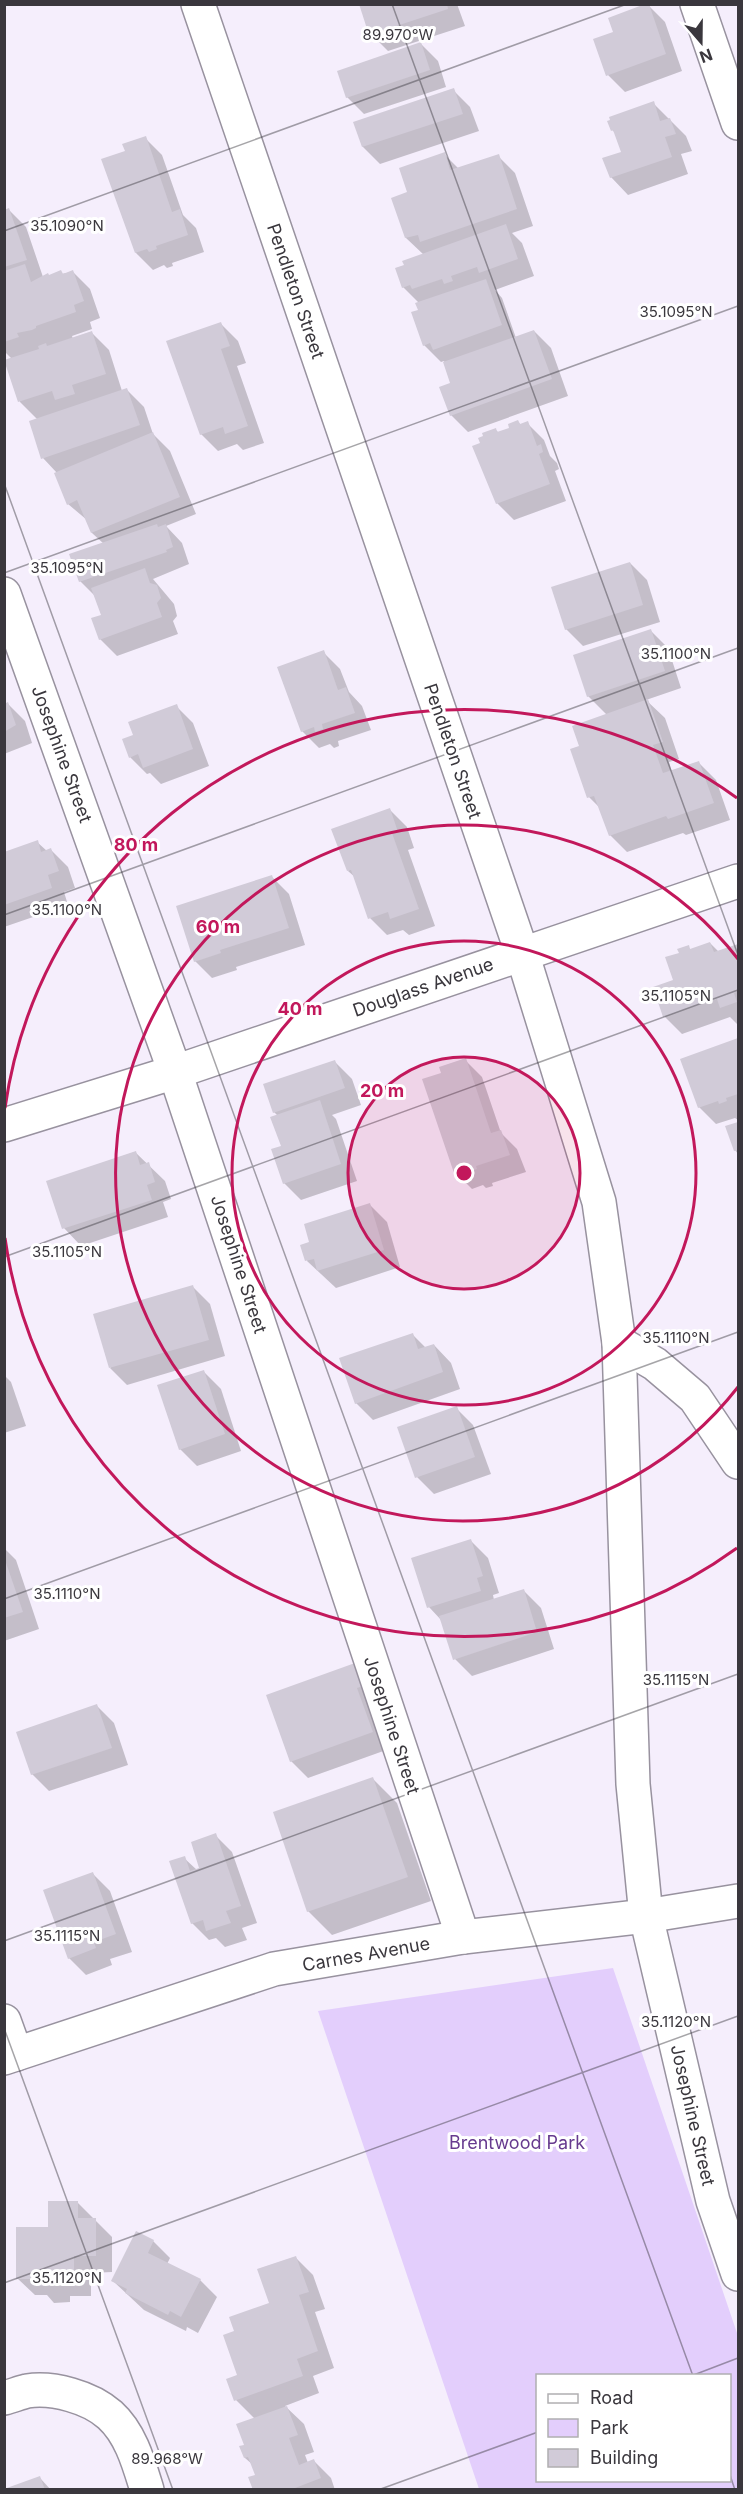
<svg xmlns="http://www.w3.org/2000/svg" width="743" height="2494" viewBox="0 0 743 2494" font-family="Inter,sans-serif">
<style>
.green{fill:#e3cefc;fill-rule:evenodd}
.shadow{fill:#0003}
.building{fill:#d1cbd8}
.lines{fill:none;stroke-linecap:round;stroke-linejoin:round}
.street-casing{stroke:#98929f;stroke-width:36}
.secondary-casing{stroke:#98929f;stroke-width:36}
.street{stroke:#fff;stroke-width:33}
.secondary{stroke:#fff;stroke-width:33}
.ticks{fill:none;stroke:#3a373d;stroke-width:1.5;stroke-opacity:0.45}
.ring{fill:none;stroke:#c2185b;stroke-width:3}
.labels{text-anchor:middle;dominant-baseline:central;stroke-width:6;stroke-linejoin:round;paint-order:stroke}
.street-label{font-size:18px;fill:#3a373d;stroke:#fff}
.park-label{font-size:18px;fill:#673b8f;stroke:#fff}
.ticks-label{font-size:15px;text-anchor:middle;fill:#3a373d;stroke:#fff;stroke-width:6;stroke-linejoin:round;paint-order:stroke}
.centre{fill:#c2185b;stroke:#fff;stroke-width:3}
.ring-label{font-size:18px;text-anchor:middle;font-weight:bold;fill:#c2185b;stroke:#fff;stroke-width:6;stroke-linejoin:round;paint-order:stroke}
</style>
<rect width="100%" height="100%" fill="#f5eefc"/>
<path class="green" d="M613 1968 738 2336V2489H479L318 2011ZM538 2376H730V2480H538Z"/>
<g class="shadow">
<path d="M360 4H457L465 26 388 51 371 34Z"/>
<path d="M648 5 665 22 682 71 625 92 608 75 595 40 615 33Z"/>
<path d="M421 44 438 61 446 87 364 114 347 97Z"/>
<path d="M453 90 470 107 479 131 380 164 363 147 355 123Z"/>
<path d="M653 103 686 136 692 151 681 154 688 174 628 195 611 177 623 152 617 134 612 130Z"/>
<path d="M145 138 162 155 183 215 196 228 204 252 172 263 173 266 167 268 164 265 153 270 136 253 127 152Z"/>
<path d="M444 154 459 169 498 156 515 173 533 226 512 233 522 243 534 276 495 290 502 298 516 338 534 331 551 348 568 396 468 432 451 415 452 384 444 361 441 362 424 345 419 303 403 287 424 255 406 238 409 193Z"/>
<path d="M9 210 26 227 43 277 73 272 90 289 100 318 90 322 92 329 72 336 73 339 92 333 109 350 122 391 127 390 144 407 153 434 170 451 196 514 166 526 182 543 189 564 153 579 174 604 177 616 173 621 178 634 117 656 100 639 103 616 96 597 80 581 104 544 92 533 87 520 68 504 57 473 43 458 38 420 20 402 6 361 12 359 4 351V211Z"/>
<path d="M221 324 238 341 246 363 237 366 264 443 243 450 237 444 218 451 201 434Z"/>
<path d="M518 422 521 425 527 423 544 440 550 456 557 463 559 469 555 471 566 501 514 520 497 503 482 444 496 430 499 433 511 429Z"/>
<path d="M630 563 647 580 660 622 583 646 566 629Z"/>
<path d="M651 631 668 648 681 688 646 700 665 718 679 759 669 762 672 772 699 763 716 780 730 820 686 835 683 833 627 852 610 835 601 809 589 797 580 747 607 715 588 696Z"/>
<path d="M323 652 340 669 349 692 362 706 371 730 338 741 339 746 334 748 330 744 319 748 302 731Z"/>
<path d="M8 704 25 721 32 743 4 754V705Z"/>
<path d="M176 706 193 723 209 766 161 784 150 773 147 774 130 757 135 736Z"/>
<path d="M390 810 407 827 414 848 408 850 435 926 409 935 403 930 387 935 370 918 356 878 348 871Z"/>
<path d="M37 842 47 851 51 850 68 867 75 888 64 892 68 905 4 927V853Z"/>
<path d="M272 877 289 894 305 945 236 967 237 970 212 978 195 961Z"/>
<path d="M710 943 719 952 738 945V1025L730 1017 682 1034 665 1017 655 988 675 981 688 947 691 950Z"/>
<path d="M738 1040V1120L735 1118 716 1124 699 1107 682 1059Z"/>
<path d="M465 1060 482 1077 501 1133 517 1149 526 1172 492 1183 493 1186 486 1188 483 1185 472 1189 455 1172Z"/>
<path d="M335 1062 352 1079 361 1105 332 1115 336 1119 357 1181 301 1200 284 1183 282 1147 278 1116 274 1112Z"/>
<path d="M738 1123V1154L735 1150 727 1127Z"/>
<path d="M135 1152 165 1181 171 1199 163 1202 168 1217 81 1246 64 1228 48 1182Z"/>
<path d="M370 1205 387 1222 400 1267 336 1288 307 1261 311 1243Z"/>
<path d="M193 1287 210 1304 225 1356 127 1385 110 1368Z"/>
<path d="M413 1335 426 1348 434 1345 451 1363 460 1389 373 1420 356 1403Z"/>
<path d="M204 1372 221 1389 241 1451 197 1466 180 1449Z"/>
<path d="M4 1375 11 1382 26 1426 4 1433Z"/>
<path d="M456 1408 473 1425 491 1474 434 1494 417 1477Z"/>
<path d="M471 1541 488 1558 499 1593 493 1595 494 1600 524 1591 541 1608 554 1649 472 1676 455 1659 442 1621 429 1607Z"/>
<path d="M4 1548 16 1560 39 1629 4 1641Z"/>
<path d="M354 1665 389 1749 308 1778 291 1761Z"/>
<path d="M97 1706 114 1723 128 1765 49 1791 32 1774Z"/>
<path d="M373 1779 397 1803 431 1901 332 1935 308 1911Z"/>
<path d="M215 1835 232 1852 257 1923 242 1928 247 1940 225 1947 216 1938 209 1940 192 1923 184 1858 197 1870 201 1869Z"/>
<path d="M93 1874 110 1891 132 1952 110 1959 112 1965 86 1975 69 1958Z"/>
<path d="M77 2202 112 2237V2272L91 2273V2296H70V2302L54 2303 47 2295H35L17 2278 49 2228Z"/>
<path d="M153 2241 170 2258 167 2264 200 2280 217 2297 198 2333 187 2327 186 2331 144 2310 113 2281Z"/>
<path d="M296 2258 313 2275 325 2309 315 2312 334 2368 313 2376 319 2393 285 2406 304 2424 314 2452 305 2455 308 2463 314 2461 331 2478 335 2490H255L257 2476 253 2465 245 2458 246 2446 255 2419 236 2400 239 2376 236 2332 271 2304Z"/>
<path d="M40 2478 51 2490H7Z"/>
</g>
<g class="building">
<path d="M359 4H447L448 9 369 35Z"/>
<path d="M645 4H649L666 54 606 76 593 39 613 32 608 18Z"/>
<path d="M421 42 430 70 346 98 337 71Z"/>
<path d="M454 88 463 114 362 147 353 122Z"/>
<path d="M654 101 660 121 670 118 676 134 665 137 672 157 610 178 602 158 621 152 613 130 611 131 607 121 610 120 609 117Z"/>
<path d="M146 136 172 212 180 209 188 235 156 246 157 249 149 252 147 249 135 253 101 159 125 151 122 144Z"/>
<path d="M445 152 450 170 499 154 517 209 420 242 418 235 405 238 391 198 407 192 399 168Z"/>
<path d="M9 208 27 260 4 267V210Z"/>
<path d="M506 224 518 259 479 273 477 267 451 276 453 281 444 284 442 279 412 289 410 285 402 288 395 268 404 265 402 261Z"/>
<path d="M25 264 31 282 48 273 49 275 61 270 63 274 73 270 84 301 74 305 76 312 36 326V328L32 330 17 333 19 337 4 342V271Z"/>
<path d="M486 279 502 325 433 350 430 343 423 346 411 312 418 310 415 303Z"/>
<path d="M221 322 230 346 221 349 248 426 225 434 223 427 200 435 166 341Z"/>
<path d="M534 330 552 379 450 416 439 387 450 383 443 362Z"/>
<path d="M92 331 106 374 72 385 75 394 55 400 52 391 18 402 4 360 39 349 38 346 46 343 47 346Z"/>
<path d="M127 388 140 425 41 459 29 421Z"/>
<path d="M518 420 520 424 528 421 537 446 541 444 543 452 539 454 550 484 496 504 472 446 480 443 478 438 483 436 482 433 496 428 497 432 509 428 508 424Z"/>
<path d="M153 432 180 497 91 533 77 500 67 505 54 473Z"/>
<path d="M157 524 158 527 166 524 173 547 166 550 167 552 79 582 69 554Z"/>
<path d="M630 562 643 605 565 630 551 587Z"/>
<path d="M145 568 150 583 157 585 161 598 157 603 162 617 99 640 91 618 101 615 91 588Z"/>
<path d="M651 629 665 671 587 697 573 655Z"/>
<path d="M324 650 338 690 346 687 355 713 322 724 323 729 315 732 314 727 301 732 277 667Z"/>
<path d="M648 699 663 742 653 745 663 773 699 761 714 803 668 819 666 816 609 836 594 796 587 798 570 749 579 746 572 726Z"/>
<path d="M8 702 16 725 4 732V704Z"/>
<path d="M177 704 193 749 143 768 138 754 129 758 122 739 133 735 128 722Z"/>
<path d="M390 808 398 832 392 833 419 909 390 919 388 912 368 919 351 870 347 871 331 829Z"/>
<path d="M38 840 41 852 51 848 59 871 48 875 52 888 4 905V852Z"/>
<path d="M272 875 289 928 220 950 221 953 194 962 176 906Z"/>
<path d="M710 942 714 952 738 944V991L734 993 737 1002 720 1008 717 999 663 1017 653 987 673 980 665 957 679 953 677 949 689 945 690 949Z"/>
<path d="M738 1038V1094L726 1098 727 1101 719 1104 718 1101 698 1108 680 1059Z"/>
<path d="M466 1058 491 1133 501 1130 510 1155 476 1166 477 1169 468 1172 466 1168 454 1173 422 1079 441 1073 439 1067Z"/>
<path d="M335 1060 345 1088 273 1113 263 1084Z"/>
<path d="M320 1100 341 1164 283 1184 271 1149 281 1146 270 1117Z"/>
<path d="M738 1122V1150L734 1151 725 1126Z"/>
<path d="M136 1151 140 1165 149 1162 155 1182 147 1185 152 1200 62 1229 46 1181Z"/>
<path d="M370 1203 384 1250 317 1271 314 1259 305 1261 300 1245 309 1242 304 1224Z"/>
<path d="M193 1285 209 1340 109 1368 93 1314Z"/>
<path d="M413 1333 418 1349 434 1344 443 1372 355 1404 339 1358Z"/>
<path d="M204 1370 225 1434 179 1450 157 1385Z"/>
<path d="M457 1406 475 1457 415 1478 397 1427Z"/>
<path d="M471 1539 483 1576 477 1578 481 1591 427 1608 411 1558Z"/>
<path d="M4 1557 23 1612 4 1618Z"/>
<path d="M524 1589 537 1632 453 1660 439 1616Z"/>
<path d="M355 1663 363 1686 357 1688 373 1732 290 1762 266 1695Z"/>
<path d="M97 1704 112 1748 31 1775 16 1732Z"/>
<path d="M373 1777 408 1877 307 1912 273 1812Z"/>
<path d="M216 1833 241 1906 226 1911 231 1923 206 1931 203 1920 191 1924 169 1861 185 1856 190 1871 199 1868 191 1842Z"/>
<path d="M93 1872 116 1934 94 1942 96 1948 68 1959 43 1890Z"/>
<path d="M48 2201H78V2218H96V2256H74V2279H54V2286H36L35 2279H16V2227H48Z"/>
<path d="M136 2231 154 2240 148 2253 201 2279 181 2317 170 2311 168 2315 125 2293 127 2289 111 2281Z"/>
<path d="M296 2256 309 2292 299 2295 318 2351 297 2359 303 2376 234 2401 226 2379 237 2375 223 2335 234 2331 229 2317 269 2303 257 2269Z"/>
<path d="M287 2406 298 2435 289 2438 299 2465 314 2459 321 2478 290 2490H253L248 2477 255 2475 248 2457 244 2458 239 2446 244 2445 236 2424Z"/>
<path d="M40 2476 45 2490H4V2489Z"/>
</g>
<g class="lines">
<defs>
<g id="street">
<path d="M697 4 738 123"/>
<path d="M4 594 175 1072 463 1937"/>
<path d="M4 1125 175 1072 738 881"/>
<path d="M619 1343 655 1364 695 1398 738 1462"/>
<path d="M4 2021 16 2054"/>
<path d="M4 2058 274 1969 463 1937 646 1916 738 1901"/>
<path d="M4 2398C12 2396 19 2393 27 2391 53 2387 90 2397 110 2415 131 2434 139 2464 147 2490"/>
</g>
<path id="secondary" d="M198 4 522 953 599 1202 619 1343 633 1784 646 1916 713 2201 738 2274"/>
</defs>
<use href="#street" class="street-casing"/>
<use href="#secondary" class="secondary-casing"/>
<use href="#street" class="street"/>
<use href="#secondary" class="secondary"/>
</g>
<path class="ticks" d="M392 4 738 955M4 231 627 4M4 483 693 2376M4 573 738 306M4 915 738 648M4 1257 738 990M4 1599 738 1332M4 1941 738 1674M4 2028 173 2490M4 2283 738 2016M691 2376 738 2358M730 2475 735 2490M378 2490 538 2432"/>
<circle cx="464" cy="1173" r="116" fill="#c2185b" fill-opacity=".12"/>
<g class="ring">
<circle cx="464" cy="1173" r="116"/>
<circle cx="464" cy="1173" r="232"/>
<path d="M738 1387A348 348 0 1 1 738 959"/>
<path d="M737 1548A464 464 0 0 1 5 1238M5 1108A464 464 0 0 1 737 798"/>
</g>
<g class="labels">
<g class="street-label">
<text transform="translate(296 291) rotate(71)">Pendleton Street</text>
<text transform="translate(453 751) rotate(71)">Pendleton Street</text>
<text transform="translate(62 754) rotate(70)">Josephine Street</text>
<text transform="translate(423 987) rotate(-19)">Douglass Avenue</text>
<text transform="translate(239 1264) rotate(72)">Josephine Street</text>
<text transform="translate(392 1725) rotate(72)">Josephine Street</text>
<text transform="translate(366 1954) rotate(-10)">Carnes Avenue</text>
<text transform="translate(693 2115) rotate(77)">Josephine Street</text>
</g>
<g class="park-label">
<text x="517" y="2142">Brentwood Park</text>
</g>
</g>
<g class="ticks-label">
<text x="398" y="40">89.970°W</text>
<text x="67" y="231">35.1090°N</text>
<text x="676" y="317">35.1095°N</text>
<text x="67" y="573">35.1095°N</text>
<text x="676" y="659">35.1100°N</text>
<text x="67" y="915">35.1100°N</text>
<text x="676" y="1001">35.1105°N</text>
<text x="67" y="1257">35.1105°N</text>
<text x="676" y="1343">35.1110°N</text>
<text x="67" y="1599">35.1110°N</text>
<text x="676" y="1685">35.1115°N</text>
<text x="67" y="1941">35.1115°N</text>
<text x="676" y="2027">35.1120°N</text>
<text x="67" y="2283">35.1120°N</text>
<text x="167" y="2464">89.968°W</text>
</g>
<circle cx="464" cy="1173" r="9" class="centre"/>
<g class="ring-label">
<text x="136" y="851">80 m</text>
<text x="218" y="933">60 m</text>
<text x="300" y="1015">40 m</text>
<text x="382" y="1097">20 m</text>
</g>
<rect width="743" height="2494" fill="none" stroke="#3a373d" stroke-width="12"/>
<rect x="536" y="2374" width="195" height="108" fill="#ffffff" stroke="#b0afb1" stroke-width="1.5"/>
<rect x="548" y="2394" width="30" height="9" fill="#ffffff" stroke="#b0afb1" stroke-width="1.5"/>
<text x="590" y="2404" font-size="18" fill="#3a373d">Road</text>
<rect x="548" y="2419" width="30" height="18" fill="#e3cefc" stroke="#b0afb1" stroke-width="1.5"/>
<text x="590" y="2434" font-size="18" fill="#3a373d">Park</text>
<rect x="548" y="2449" width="30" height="18" fill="#d1cbd8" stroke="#b0afb1" stroke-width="1.5"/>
<text x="590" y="2464" font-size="18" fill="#3a373d">Building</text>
<g transform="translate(701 42) rotate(160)" stroke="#ffffff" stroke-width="4.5" paint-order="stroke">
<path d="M0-4.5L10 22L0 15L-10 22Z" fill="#3a373d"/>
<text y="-9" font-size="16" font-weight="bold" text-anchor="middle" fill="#3a373d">N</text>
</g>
</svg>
